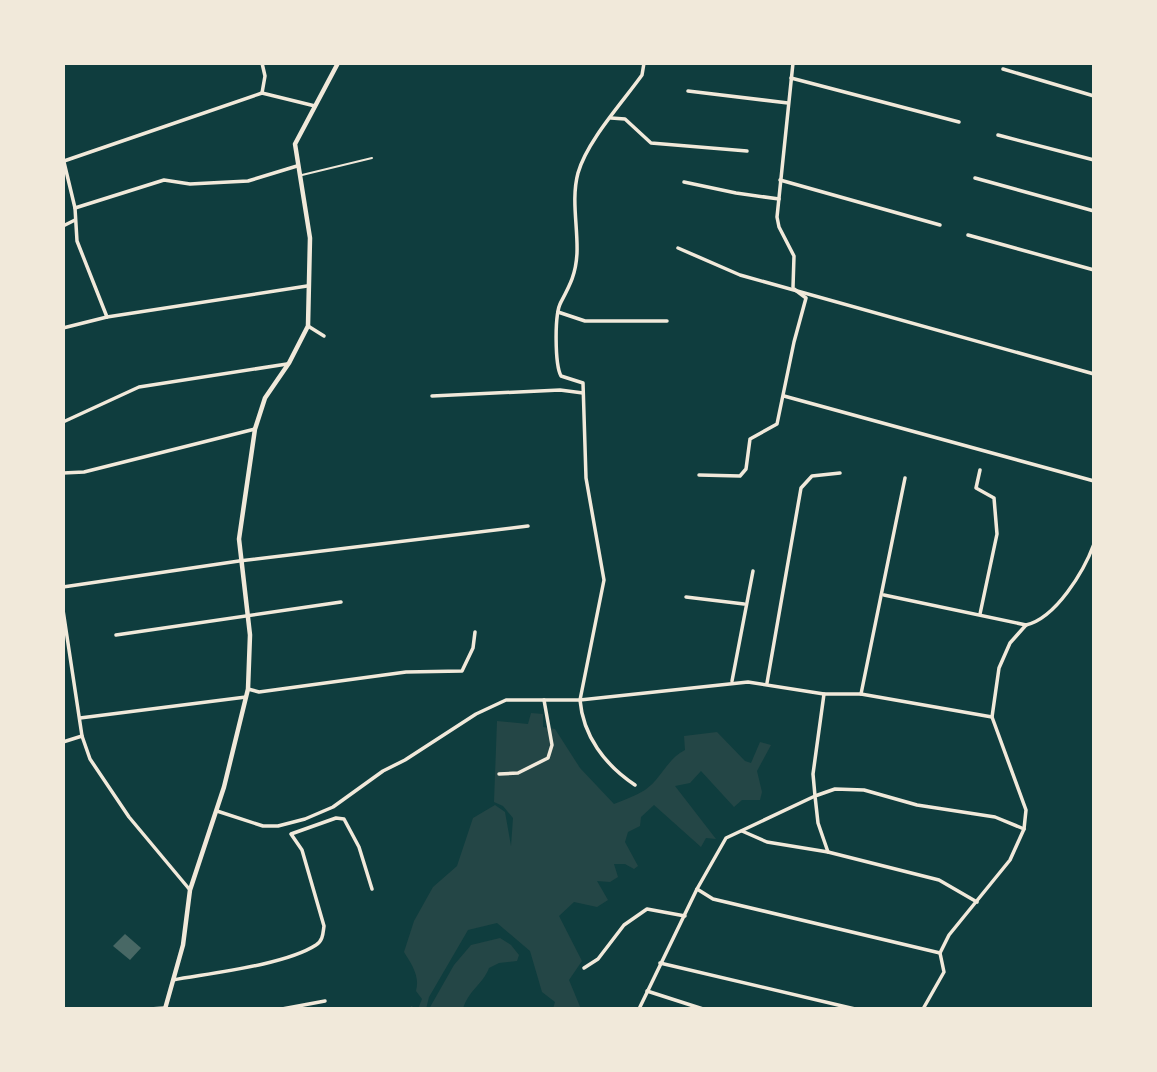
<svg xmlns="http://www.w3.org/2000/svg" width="1157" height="1072" viewBox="0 0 1157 1072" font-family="Mulish,sans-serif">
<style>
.green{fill:#244646}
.building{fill:#486865}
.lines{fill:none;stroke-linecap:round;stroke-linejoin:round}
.service{stroke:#f1e9da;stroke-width:2}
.minor{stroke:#f1e9da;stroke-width:3.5}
.tertiary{stroke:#f1e9da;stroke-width:4.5}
</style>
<rect width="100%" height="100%" fill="#0f3d3e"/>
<g class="green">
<path d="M531 713 543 714V727L555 729 580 768 614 804C624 800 635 796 645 790 661 779 668 758 685 750L684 736 717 732 745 761 751 763 760 742 771 745 757 771 762 792 760 800H742L734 807 701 771 690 783 675 786 716 839 706 838 701 847 654 805 641 817 640 826 628 832 625 842 638 866 634 869 625 864H614L618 877 610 882 597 881 608 900 597 907 574 902 559 916 582 961 569 980 581 1009H553L555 1002 542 992 530 951 497 923 468 930 429 997 426 1009H410L411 1006 418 1009 422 999 416 991C420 976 412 965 404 952L414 921 433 887 457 866 473 818 495 805 505 812 511 846 513 818 503 806 494 802 497 721 528 724Z"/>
<path d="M500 938 511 945 519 955 517 961 499 963 489 968C483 984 468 991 463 1009H429L454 965 471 945Z"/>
</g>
<path class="building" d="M125 934 141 948 130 960 113 946Z"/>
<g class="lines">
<path class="service" d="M302 175 372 158"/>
<g class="minor">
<path d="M1003 69 1094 96"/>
<path d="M791 78 959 122"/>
<path d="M688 91 788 103"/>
<path d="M262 93 265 76 262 63"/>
<path d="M611 118 625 119 651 143 747 151"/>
<path d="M998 135 1094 160"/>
<path d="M63 158 75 208 77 241 107 317"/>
<path d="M64 161 262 93 315 106"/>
<path d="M975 178 1094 211"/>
<path d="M780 180 940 225"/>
<path d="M684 182 736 193 779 199"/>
<path d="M75 208 164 180 190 184 248 181 297 166"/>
<path d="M63 226 75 220"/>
<path d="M968 235 1094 270"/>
<path d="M678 248 740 275 1094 374"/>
<path d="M793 287 794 256 779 227 777 217 793 63"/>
<path d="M558 312 585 321H667"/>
<path d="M308 326 324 336"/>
<path d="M63 328 107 317 307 286"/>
<path d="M432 396 560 390 583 393"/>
<path d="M784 396 1094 481"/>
<path d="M63 422 139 387 287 364"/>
<path d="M63 473 84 472 255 429"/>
<path d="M699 475 740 476 746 469 750 439 777 424 794 342 806 298 794 289"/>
<path d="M63 587 239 561 528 526"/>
<path d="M884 595 1026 625"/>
<path d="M686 597 744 604"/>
<path d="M63 610 82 736 90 759 129 817 190 890"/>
<path d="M980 614 997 534 994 498 976 488 980 470"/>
<path d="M1026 625C1056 618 1084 571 1094 544"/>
<path d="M116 635 341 602"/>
<path d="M732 681 753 571"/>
<path d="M767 683 801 488 812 476 840 473"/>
<path d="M248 689 259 692 406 672 462 671 473 648 475 632"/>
<path d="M861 694 905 478"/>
<path d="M80 718 246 697"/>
<path d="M63 742 82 736"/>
<path d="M499 774 518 773 548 758 552 745 544 700"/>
<path d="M635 785C605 765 583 736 580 700L604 580 586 478 583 383 561 376C555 365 554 314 561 302 570 285 576 274 577 253 578 227 571 199 578 173 587 141 622 103 642 75L644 63"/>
<path d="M217 811 263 826H278L305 819 333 807 383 771 405 760 476 714 506 700H580L748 682 824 694H861L992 717"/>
<path d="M742 831 767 842 828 852 939 880 977 902"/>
<path d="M828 852 818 823 815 796 835 789 864 790 917 805 995 817 1024 829"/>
<path d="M697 889 713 899 940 953"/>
<path d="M660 963 855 1009"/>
<path d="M584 968 598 959 624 925 647 909 685 916"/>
<path d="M173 980C211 973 285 965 316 945 323 941 323 933 324 926L302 850 291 834 336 818 344 819 359 847 372 889"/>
<path d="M647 991 703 1009"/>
<path d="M150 1009 165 1008"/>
<path d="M282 1009 325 1001"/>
<path d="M639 1009 697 889 726 838 815 796 813 774 824 694"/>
<path d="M923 1009 944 972 940 953 949 935 1010 860 1024 829 1026 810 992 717 999 668 1010 643 1026 625"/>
</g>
<path class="tertiary" d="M165 1009 183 945 190 890 224 787 248 689 250 635 239 539 255 429 265 398 289 363 308 326 310 238 295 144 338 63"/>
</g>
<rect width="1157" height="1072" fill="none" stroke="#f1e9da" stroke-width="130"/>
</svg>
